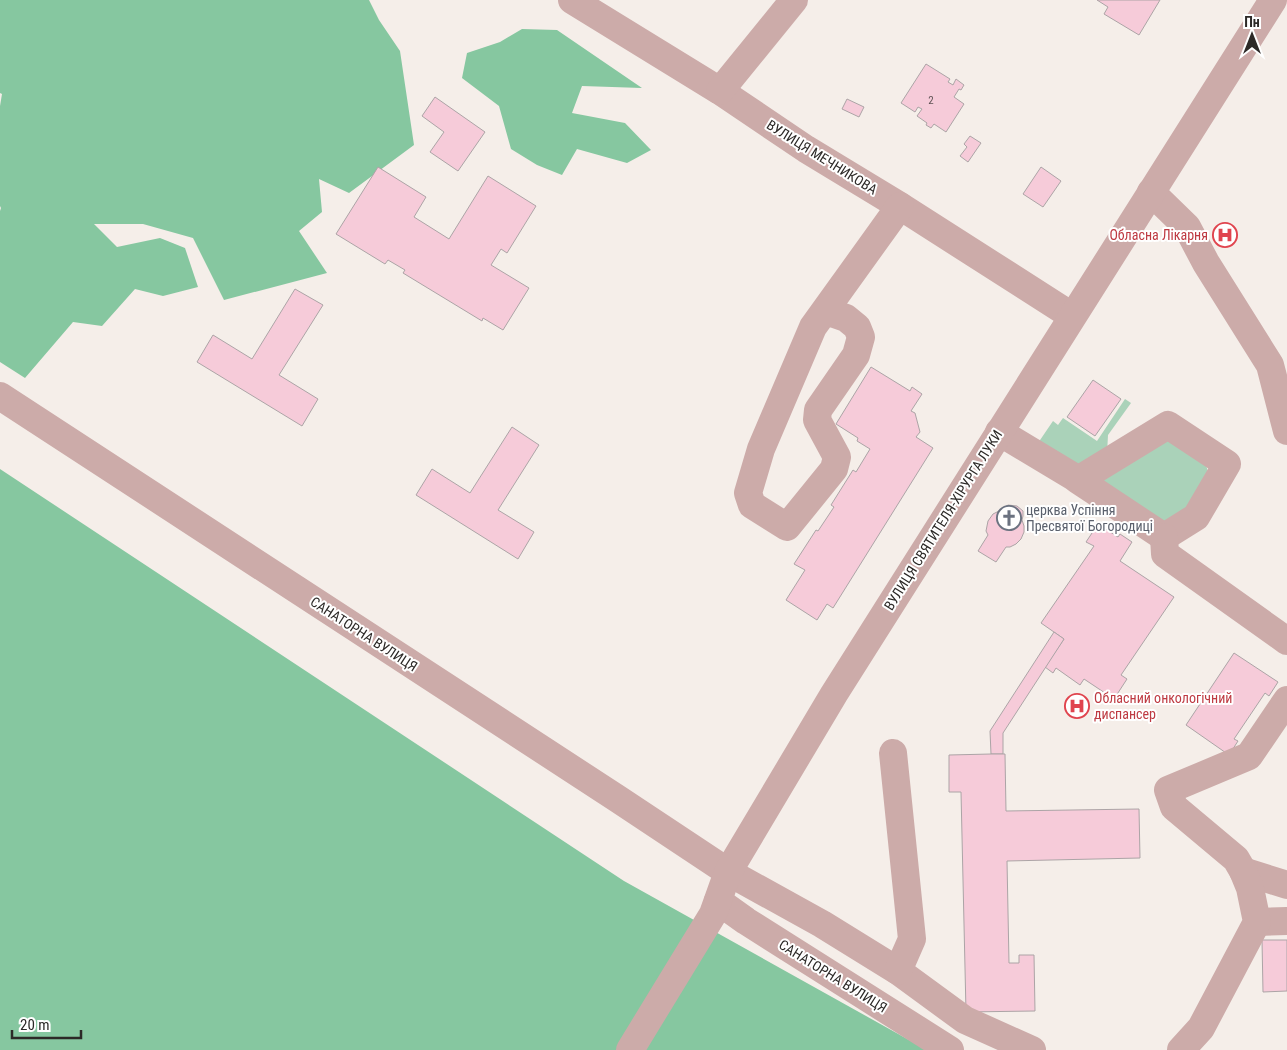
<svg xmlns="http://www.w3.org/2000/svg" width="1287" height="1050" viewBox="0 0 1287 1050" font-family="'Roboto Condensed',sans-serif">
<style>
.green{fill:#aad2b9}
.forest{fill:#86c7a0}
.building{fill:#f6cbd9;stroke:#aca4a6}
.lines{fill:none;stroke-linecap:round;stroke-linejoin:round}
.minor{stroke:#ccaba9;stroke-width:28}
.labels{text-anchor:middle;dominant-baseline:central;stroke-width:4;stroke-linejoin:round;paint-order:stroke}
.number-label{font-size:11px;fill:#5e5254}
.street-label{font-size:14px;fill:#2c2927;stroke:#fff}
.health-label{font-size:14px;fill:#be3a42;stroke:#fff;text-anchor:end}
.worship-label{font-size:14px;fill:#5b616d;stroke:#fff;text-anchor:start}
</style>
<rect width="100%" height="100%" fill="#f5eee9"/>
<g class="green">
<path d="M1125 399 1131 403 1108 435 1107 454 1084 470 1036 446 1053 421 1058 425 1063 418 1097 441Z"/>
<path d="M1165 436 1205 461 1208 472 1197 502 1158 525 1094 480Z"/>
</g>
<g class="forest">
<path d="M0 0H369L379 20 400 51 414 145 349 193 319 179 322 212 299 231 327 273 224 300 193 238 143 224H94L117 247 160 238 185 248 198 287 163 296 135 289 102 326 73 322 25 378 0 362V211L1 208 0 206V106L2 94 0 93Z"/>
<path d="M522 29 557 30 642 88 582 86 572 113 625 123 651 150 627 163 577 149 562 175 537 165 511 149 499 106 462 78 467 53 500 42Z"/>
<path d="M0 469 624 881 927 1050H0Z"/>
</g>
<g class="building">
<path d="M1097 0H1160L1139 35 1104 14 1108 7Z"/>
<path d="M926 64 950 79 948 82 953 85 956 79 964 85 961 90 959 89 954 97 964 104 946 132 934 124 931 128 926 125 927 123 917 116 922 109 918 107 915 112 901 103Z"/>
<path d="M435 97 485 132 458 171 430 152 444 132 422 116Z"/>
<path d="M847 99 864 107 859 117 842 109Z"/>
<path d="M970 136 981 143 968 162 960 156 967 147 964 144Z"/>
<path d="M378 167 426 197 414 217 449 239 488 176 536 206 507 253 501 249 491 265 529 288 503 330 483 318 482 321 403 273 405 270 388 260 385 264 336 234Z"/>
<path d="M1041 167 1061 181 1043 207 1023 194Z"/>
<path d="M295 289 323 305 279 375 318 399 302 426 197 362 213 335 252 359Z"/>
<path d="M871 367 910 391 912 387 922 394 911 411 915 413 920 432 916 437 933 448 833 608 827 604 817 620 786 600 805 570 794 564 816 530 818 531 834 507 831 505 853 470 856 472 870 449 857 441 858 438 836 424Z"/>
<path d="M1093 380 1121 399 1095 436 1067 417Z"/>
<path d="M512 427 539 445 498 510 534 532 518 559 416 495 432 469 470 493Z"/>
<path d="M1008 505 1017 506 1023 511V516L1022 520 1024 526V532L1021 539 1016 544 1010 547H1006L996 562 978 551 988 535 986 531 988 521 993 514 1001 510Z"/>
<path d="M1098 524 1118 537 1120 534 1132 542 1120 561 1174 597 1121 675 1127 679 1114 699 1084 679 1080 685 1056 668 1053 673 1045 667 1064 639 1041 623 1094 546 1086 542Z"/>
<path d="M1054 632 1064 639 1003 733V754H991L990 731Z"/>
<path d="M1234 653 1278 682 1269 696 1265 693 1234 739 1238 741 1229 755 1186 725Z"/>
<path d="M991 754H1005L1006 811 1139 809 1140 858 1007 861 1009 963H1019V955H1034L1035 1011 966 1012 961 792H949V755Z"/>
<path d="M1262 940H1287V991L1263 992Z"/>
</g>
<g class="lines">
<g class="minor">
<path d="M572 0 720 91 806 149 900 206 1072 316"/>
<path d="M720 91 794 0"/>
<path d="M1151 192 1187 227 1206 263 1270 365 1287 431"/>
<path d="M826 311 846 318 857 327 861 337 856 355 818 410 817 420 837 457 834 469 787 527 752 505 748 493 761 449 813 327 900 206"/>
<path d="M0 396 618 799 728 872 822 924 898 971 965 1020 1032 1050"/>
<path d="M999 432 1074 477 1078 480 1164 537 1196 517 1227 464 1168 425 1078 480"/>
<path d="M1164 537 1165 554 1287 641"/>
<path d="M893 753 912 939 898 971"/>
<path d="M1243 871 1287 885"/>
<path d="M718 901 746 921 950 1050"/>
<path d="M1257 922 1287 921"/>
<path d="M630 1050 713 914 728 872 834 694 1273 0"/>
<path d="M1181 1050 1201 1028 1257 922 1250 888 1243 871 1236 859 1174 807 1168 790 1249 756 1287 700"/>
</g>
</g>
<defs>
<symbol id="hospital-ring" viewBox="-11 -11 22 22"><circle r="9.5" fill="#fff" stroke="#e0444e" stroke-width="1.5"/><path d="M-5-5h3v3.5h4V-5h3V5h-3V1.5h-4V5h-3Z" fill="#e0444e"/></symbol>
<symbol id="church-ring" viewBox="-11 -11 22 22"><circle r="9.5" fill="#fff" stroke="#6b7280" stroke-width="1.5"/><path d="M-1.2-6h2.4v3.5h3.3v2.4h-3.3V6h-2.4V-.1h-3.3v-2.4h3.3Z" fill="#6b7280"/></symbol>
</defs>
<g fill-rule="evenodd">
<use href="#hospital-ring" x="1211" y="221" width="28" height="28"/>
<use href="#church-ring" x="995" y="504" width="28" height="28"/>
<use href="#hospital-ring" x="1063" y="692" width="28" height="28"/>
</g>
<g class="labels">
<g class="number-label">
<text x="931" y="100">2</text>
</g>
<g class="street-label">
<text transform="translate(822 157) rotate(32)">ВУЛИЦЯ МЕЧНИКОВА</text>
<text transform="translate(943 520) rotate(-58)">ВУЛИЦЯ СВЯТИТЕЛЯ-ХІРУРГА ЛУКИ</text>
<text transform="translate(364 634) rotate(33)">САНАТОРНА ВУЛИЦЯ</text>
<text transform="translate(833 976) rotate(32)">САНАТОРНА ВУЛИЦЯ</text>
</g>
<g class="health-label">
<text x="1208" y="235">Обласна Лікарня</text>
<text x="1094" y="698" text-anchor="start">Обласний онкологічний<tspan x="1094" dy="16">диспансер</tspan></text>
</g>
<g class="worship-label">
<text x="1026" y="510">церква Успіння<tspan x="1026" dy="16">Пресвятої Богородиці</tspan></text>
</g>
</g>
<g transform="translate(1252 35)" stroke="#ffffff" stroke-width="4" paint-order="stroke">
<path d="M0-4L9 19L0 12L-9 19Z" fill="#2c2927"/>
<text y="-8" font-size="14" font-weight="bold" text-anchor="middle" fill="#2c2927">Пн</text>
</g>
<path d="M12 1030v8h69v-8" fill="none" stroke="#2c2927" stroke-width="2.5"/>
<text x="20" y="1030" font-size="15" fill="#2c2927" stroke="#ffffff" stroke-width="4" paint-order="stroke">20 m</text>
</svg>
